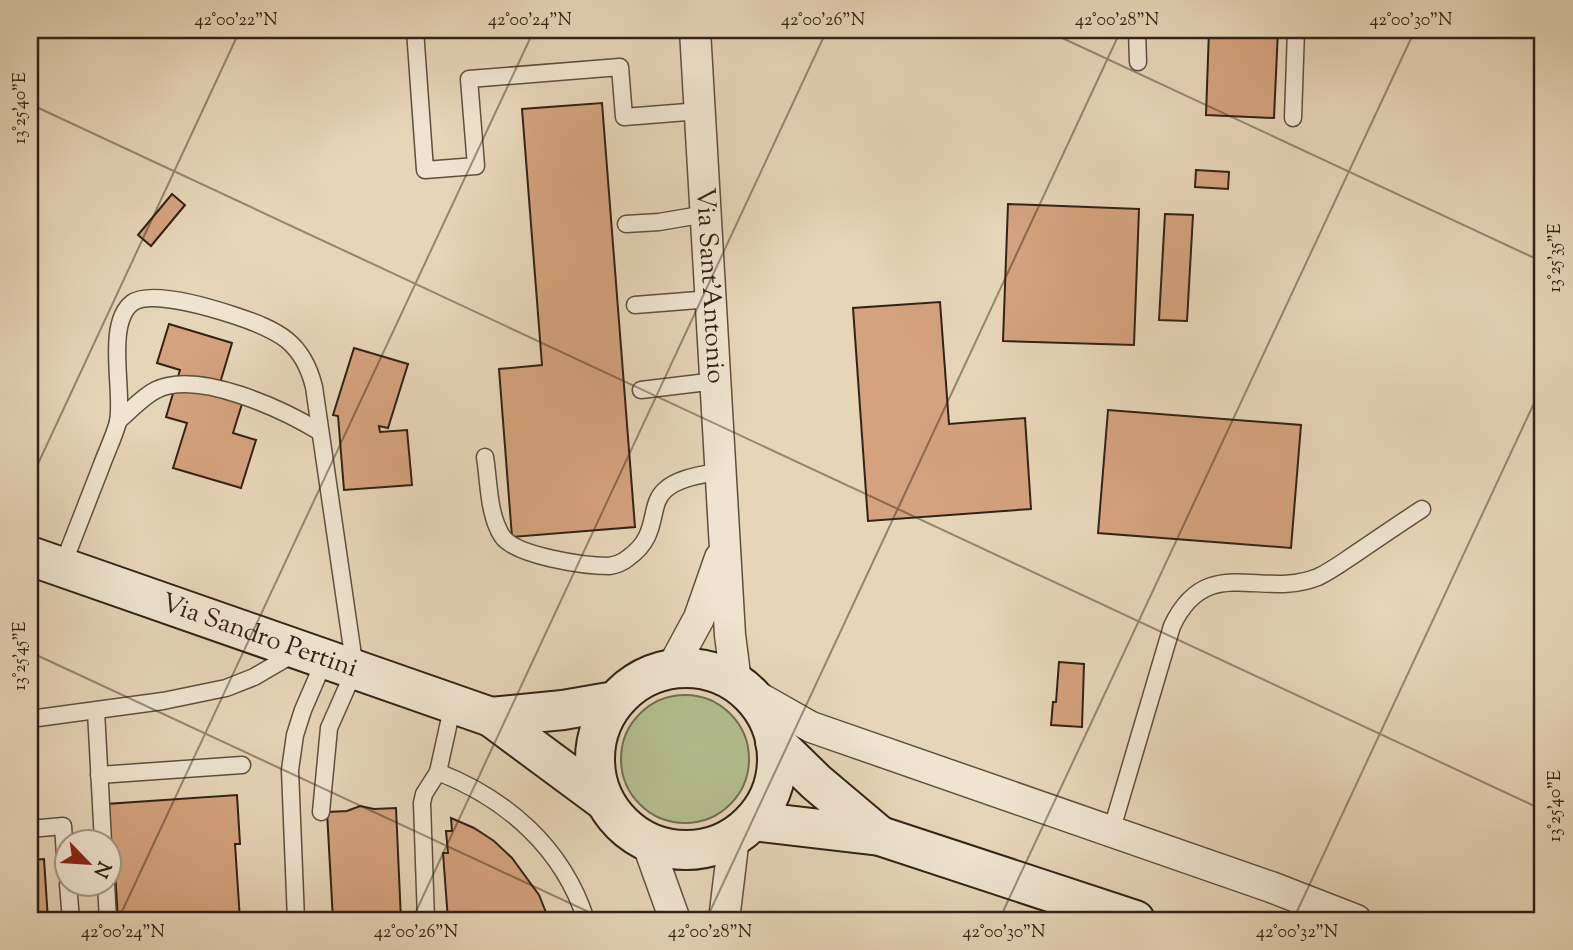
<svg xmlns="http://www.w3.org/2000/svg" width="1573" height="950" viewBox="0 0 1573 950" font-family="'Sorts Mill Goudy',serif">
<style>
.green{fill:#b3be90;stroke:#727053;stroke-width:2}
.building{fill:#d4a27e;stroke:#322316;stroke-width:2}
.lines{fill:none;stroke-linecap:round;stroke-linejoin:round}
.service-casing{stroke:#5f503e;stroke-width:19}
.minor-casing{stroke:#5f503e;stroke-width:33}
.secondary-casing{stroke:#322316;stroke-width:42}
.service{stroke:#efe4d0;stroke-width:16}
.minor{stroke:#efe4d0;stroke-width:30}
.secondary{stroke:#efe4d0;stroke-width:38}
.ticks{fill:none;stroke:#322316;stroke-width:2;stroke-opacity:0.45}
.labels{text-anchor:middle;dominant-baseline:central;stroke-width:5;stroke-linejoin:round;paint-order:stroke}
.street-label{font-size:26px;fill:#322316;stroke:#efe4d0}
.neatline{fill:none;stroke:#322316;stroke-width:2.5}
.ticks-label{font-size:18px;text-anchor:middle;fill:#322316}
</style>
<rect width="100%" height="100%" fill="#e6d5b7"/>
<filter id="stains"><feTurbulence type="fractalNoise" baseFrequency=".00286" numOctaves="4"/><feColorMatrix values="0 0 0 0 .2 0 0 0 0 .09 0 0 0 0 .02 0 0 0 .5 -.17"/></filter>
<radialGradient id="worn" r=".72"><stop offset=".6" stop-color="#630" stop-opacity="0"/><stop offset="1" stop-color="#630" stop-opacity=".3"/></radialGradient>
<circle class="green" cx="685" cy="759" r="64"/>
<g class="building">
<path d="M1209 30H1278L1274 118 1206 115Z"/>
<path d="M602 103 635 527 512 537 499 369 542 365 522 109Z"/>
<path d="M1196 170 1229 172 1228 189 1195 187Z"/>
<path d="M172 194 185 205 151 246 138 235Z"/>
<path d="M1008 204 1139 209 1134 345 1003 341Z"/>
<path d="M1165 214 1193 215 1187 321 1159 320Z"/>
<path d="M940 302 949 424 1025 418 1031 509 868 521 853 308Z"/>
<path d="M169 324 232 343 220 383 246 391 233 433 256 440 241 488 173 468 187 423 166 417 180 370 157 363Z"/>
<path d="M354 348 408 364 388 428 379 426 380 432 407 430 412 485 344 490 338 416 333 415Z"/>
<path d="M1108 410 1301 425 1291 548 1098 533Z"/>
<path d="M1059 662 1084 664 1082 727 1051 725 1053 702H1056Z"/>
<path d="M237 795 240 844H235L240 920H118L114 854H109L106 804Z"/>
<path d="M360 806 374 809 396 808 401 920H333L327 812 347 811Z"/>
<path d="M451 818 474 828 494 841 512 858 539 895 549 920H448L443 853H448L446 831H452Z"/>
<path d="M44 859 48 920H30V860Z"/>
</g>
<g class="lines">
<defs>
<g id="service">
<path d="M415 30 425 170 476 166 469 79 620 67 624 117 700 111"/>
<path d="M1137 30 1138 62"/>
<path d="M1293 118 1296 30"/>
<path d="M626 224 659 222 706 214"/>
<path d="M635 305 711 299"/>
<path d="M641 390 716 381"/>
<path d="M118 421C130 411 142 397 156 390 198 369 284 410 320 432"/>
<path d="M485 457C489 481 488 514 502 536 515 556 585 566 609 566 616 565 622 563 628 558 661 535 647 506 665 490 679 477 703 475 721 471"/>
<path d="M62 567C75 534 88 501 101 467 106 453 114 437 118 422 124 392 105 324 132 303 151 289 215 309 236 316 278 330 303 342 314 387L355 669 329 728 321 812"/>
<path d="M96 711 103 842"/>
<path d="M30 719 163 701 226 688 254 677 295 653"/>
<path d="M438 772 453 704"/>
<path d="M99 775 242 765"/>
<path d="M30 829 63 826 66 869"/>
<path d="M1111 832 1172 626C1207 552 1261 600 1318 577 1331 571 1343 562 1355 554 1377 539 1399 524 1422 509"/>
<path d="M68 884 71 920"/>
<path d="M106 884 108 920"/>
<path d="M296 920 290 770 295 735 303 710 325 659"/>
<path d="M426 920 422 803 424 794 438 772C507 799 563 848 586 920"/>
</g>
<g id="minor">
<path id="s1" d="M695 30 730 635 736 682"/>
<path d="M672 668 699 618 720 558"/>
<path d="M749 692 811 727 1271 887 1356 920"/>
<path d="M647 842 675 920"/>
<path d="M724 920 734 837"/>
</g>
<g id="secondary">
<path id="s2" d="M30 556 491 717 603 800"/>
<circle cx="686" cy="759" r="91"/>
<path d="M491 717 563 710 615 701"/>
<path d="M775 742 816 782 880 836"/>
<path d="M753 821 880 836 1135 920"/>
</g>
</defs>
<use href="#service" class="service-casing"/>
<use href="#minor" class="minor-casing"/>
<use href="#secondary" class="secondary-casing"/>
<use href="#service" class="service"/>
<use href="#minor" class="minor"/>
<use href="#secondary" class="secondary"/>
</g>
<path class="ticks" d="M1045 30 1543 262M30 104 1543 810M30 481 240 30M30 652 606 920M118 920 534 30M412 920 827 30M706 920 1121 30M999 920 1415 30M1293 920 1543 384"/>
<g class="labels">
<g class="street-label">
<text stroke="none"><textPath href="#s1" startOffset="256">Via Sant'Antonio</textPath></text>
<text stroke="none"><textPath href="#s2" startOffset="243">Via Sandro Pertini</textPath></text>
</g>
</g>
<rect width="1573" height="950" fill="none" stroke="#e6d5b7" stroke-width="77"/>
<g transform="translate(88 863) rotate(115)"><circle r="33" fill="#efe4d0" stroke="#a39786" stroke-width="2"/>
<path d="M0-5L12 26L0 18L-12 26Z" fill="#8f2418"/>
<text y="-10" font-size="19" font-weight="bold" text-anchor="middle" fill="#322316">N</text>
</g>
<rect x="38" y="38" width="1496" height="874" class="neatline"/>
<g class="ticks-label">
<text x="236" y="25">42°00'22"N</text>
<text x="530" y="25">42°00'24"N</text>
<text x="823" y="25">42°00'26"N</text>
<text x="1117" y="25">42°00'28"N</text>
<text x="1411" y="25">42°00'30"N</text>
<text transform="translate(19 108) rotate(-90)" y="6">13°25'40"E</text>
<text transform="translate(1554 258) rotate(-90)" y="6">13°25'35"E</text>
<text transform="translate(19 656) rotate(-90)" y="6">13°25'45"E</text>
<text transform="translate(1554 806) rotate(-90)" y="6">13°25'40"E</text>
<text x="123" y="937">42°00'24"N</text>
<text x="416" y="937">42°00'26"N</text>
<text x="710" y="937">42°00'28"N</text>
<text x="1004" y="937">42°00'30"N</text>
<text x="1297" y="937">42°00'32"N</text>
</g>
<rect width="100%" height="100%" filter="url(#stains)"/>
<rect width="100%" height="100%" fill="url(#worn)"/>
</svg>
